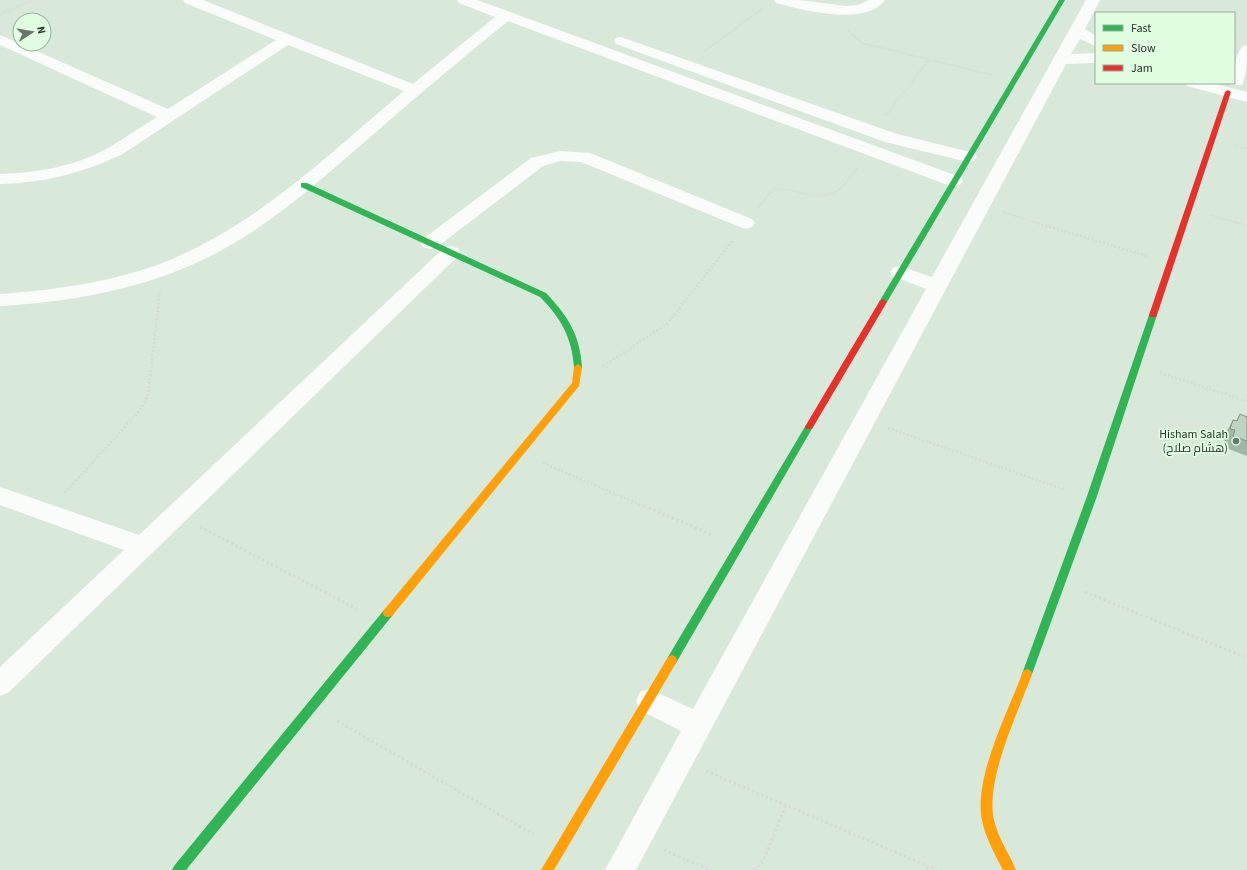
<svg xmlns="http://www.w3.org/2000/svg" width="1247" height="870" viewBox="0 0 1247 870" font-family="'Source Sans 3',Cairo,sans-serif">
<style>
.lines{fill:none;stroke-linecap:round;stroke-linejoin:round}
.path-far2{stroke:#d7dcd7;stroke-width:2;stroke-dasharray:1.5 1.5;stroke-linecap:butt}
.path-far1{stroke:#d7dcd7;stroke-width:2.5;stroke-dasharray:2 2;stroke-linecap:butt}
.path{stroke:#d7dcd7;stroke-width:3;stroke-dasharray:2.5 2.5;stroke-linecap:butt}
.street{fill:#f9fcf9;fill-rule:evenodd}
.fast{fill:#30b455;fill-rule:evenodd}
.slow{fill:#ff9f0a;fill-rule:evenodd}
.jam{fill:#e5322d;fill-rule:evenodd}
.wall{fill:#a3b6a5}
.building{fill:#bdd4c0;stroke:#849486}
.poi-dot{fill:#687569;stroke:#e0fde2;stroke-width:1.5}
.labels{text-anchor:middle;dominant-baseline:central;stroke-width:3.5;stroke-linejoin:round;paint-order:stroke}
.poi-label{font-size:12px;fill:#2b362c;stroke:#e0fde2;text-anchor:end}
</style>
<rect width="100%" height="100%" fill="#d8e9da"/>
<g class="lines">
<g class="path-far2">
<path d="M0 15 31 0"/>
<path d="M848 31 862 43 992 75"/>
<path d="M705 51 762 9"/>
<path d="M886 115 929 60"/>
<path d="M1234 145 1247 149"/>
<path d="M759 207 773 189C794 188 822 204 840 189 847 183 852 174 858 167"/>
<path d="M1003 212 1038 223"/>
<path d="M1211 215 1238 223"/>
</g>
<g class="path-far1">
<path d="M1034 222 1147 256"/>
<path d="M1235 222 1247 225"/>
<path d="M603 366 667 324 733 240"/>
<path d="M1160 373 1247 401"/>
<path d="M888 428 1066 490"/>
<path d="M543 463 646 507"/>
<path d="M65 493 140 410 148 395 160 292"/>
</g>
<g class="path">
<path d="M644 506 713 535"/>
<path d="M200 527 357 609"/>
<path d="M1085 592 1247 658"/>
<path d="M337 721 533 834"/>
<path d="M706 771 937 870"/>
<path d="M664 850 711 870"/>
<path d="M754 870 763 861 786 805"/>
</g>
<g class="street">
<path d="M183 0H203L413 84 495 17 459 3 457 0H477L960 177 963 181 960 185 954 186 948 185 508 21C463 58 419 94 376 132 320 180 265 232 196 263 134 291 67 302 0 306V294C53 290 107 283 157 265 254 229 326 156 404 91L288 45 121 155C82 173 43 183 0 184V174C38 173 77 166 110 147 126 137 141 127 157 117L0 45V35L168 109 276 40 185 3Z"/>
<path d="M774 0H799L846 6 858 5 869 0H885C866 27 802 10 776 3Z"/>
<path d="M1086 0H1100L1085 29 1096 36V46L1080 39 1071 54 1096 53V63L1066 64 636 870H605L681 731 640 710 636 701 640 692 649 689 693 709 926 289 893 276 890 272 893 268 900 266 932 277Z"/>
<path d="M621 37 897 134 974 153 977 157 974 161 968 162 885 142 616 44 614 41 616 38Z"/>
<path d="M1247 45C1247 59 1247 74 1242 85H1230L1229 83H1234C1234 70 1234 58 1242 47Z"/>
<path d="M1185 83H1211L1247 92V102L1187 86Z"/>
<path d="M560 151 590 153 752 219 755 223 752 227 746 229 740 227 581 162 560 161 543 166 437 247 430 249 423 247 421 243 423 239 531 158Z"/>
<path d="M451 246 458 248 460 252 458 256 9 692 0 696V667L124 550 0 505V487L139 535 444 248Z"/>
</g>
<g class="fast">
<path d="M1059 0H1065L887 302 883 305 880 304 879 302Z"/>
<path d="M301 183H307L546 293C568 316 580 335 582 367L581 369H575L574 367C572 338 561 318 540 297L301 187Z"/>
<path d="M1153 312 1157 315 1096 499 1032 674 1031 677 1027 679 1023 677 1022 674 1086 499 1149 315Z"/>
<path d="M809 424 813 427 676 663 672 665 668 663 667 660 668 657 806 425Z"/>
<path d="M388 609 392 610 393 613 392 616 186 870H172L174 866 384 610Z"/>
</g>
<g class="slow">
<path d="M578 364 582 367 579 386 392 616 388 617 384 616 383 613 384 610 572 383 574 367Z"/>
<path d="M672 655 676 657 677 660 676 663 554 870H541L668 657Z"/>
<path d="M1027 669 1031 671 1032 674C1018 713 985 779 994 820 998 838 1009 853 1016 870H1003C994 853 983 833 981 814 977 771 1007 714 1022 674L1023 671Z"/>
</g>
<g class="jam">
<path d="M1228 90 1231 92 1157 315 1156 317H1150L1149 315 1225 92Z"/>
<path d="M883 299 887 302 812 429H806L805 427 806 425 879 302Z"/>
</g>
</g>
<path class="wall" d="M1240 414 1247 417V456L1226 448 1228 442 1223 440 1226 432 1233 420 1236 421Z"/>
<path class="building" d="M1240 414 1247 417V441L1233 436 1235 430 1230 429 1233 420 1237 421Z"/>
<circle class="poi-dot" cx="1236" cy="441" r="4"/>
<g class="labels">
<g class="poi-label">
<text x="1228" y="434">Hisham Salah<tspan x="1228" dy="14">(هشام صلاح)</tspan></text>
</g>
</g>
<rect x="1095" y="12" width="140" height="72" fill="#e0fde2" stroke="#98ad99"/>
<rect x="1103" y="25" width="20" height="6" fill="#30b455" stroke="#98ad99"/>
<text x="1131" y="32" font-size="12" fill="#2b362c">Fast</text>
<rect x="1103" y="45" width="20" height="6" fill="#ff9f0a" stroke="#98ad99"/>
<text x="1131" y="52" font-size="12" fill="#2b362c">Slow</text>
<rect x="1103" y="65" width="20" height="6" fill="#e5322d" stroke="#98ad99"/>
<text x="1131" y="72" font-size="12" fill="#2b362c">Jam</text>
<g transform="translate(32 32) rotate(78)"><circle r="19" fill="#e0fde2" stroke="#98ad99"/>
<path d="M0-3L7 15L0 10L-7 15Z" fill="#687569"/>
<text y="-6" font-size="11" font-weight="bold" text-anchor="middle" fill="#2b362c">N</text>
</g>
</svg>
